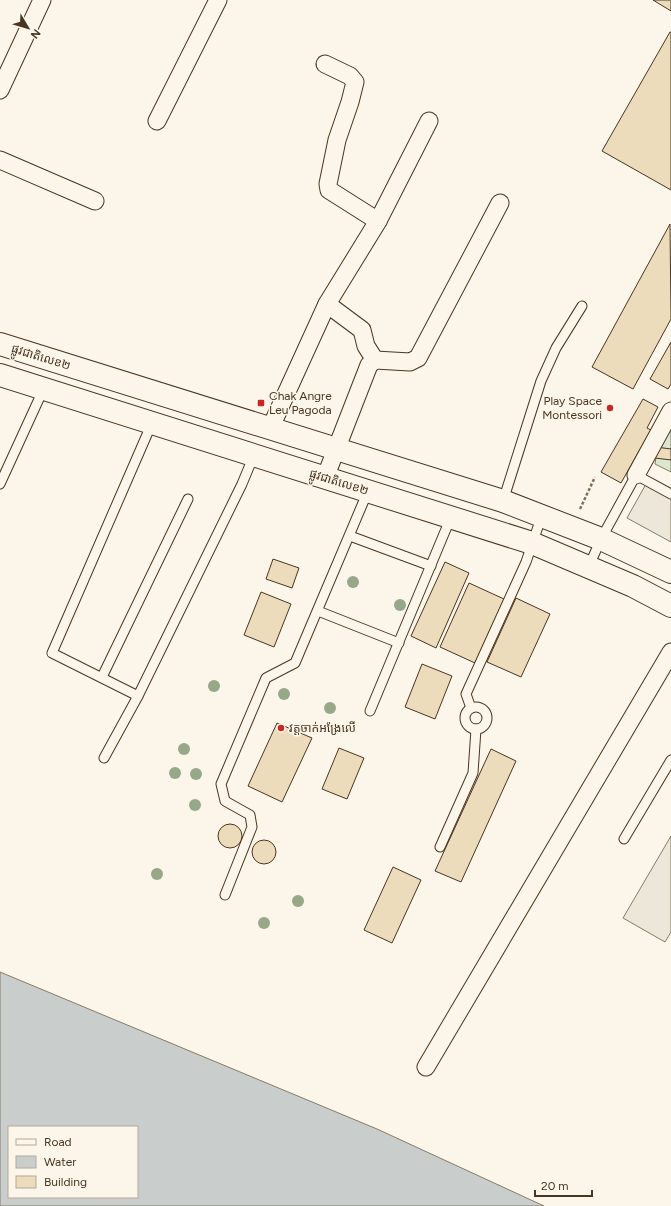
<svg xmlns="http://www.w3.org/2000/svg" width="671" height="1206" viewBox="0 0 671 1206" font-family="Figtree,'Noto Sans Khmer',sans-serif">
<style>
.green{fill:#dce7d0;stroke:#887966}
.parking{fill:#ede7d9;stroke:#887966}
.water{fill:#c9cecd;stroke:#887966;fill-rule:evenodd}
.building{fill:#ecdcbc;stroke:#4a3520}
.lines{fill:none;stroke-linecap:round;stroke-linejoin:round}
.lane-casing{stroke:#4a3520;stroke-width:11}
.street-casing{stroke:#4a3520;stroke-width:19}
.primary-casing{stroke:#4a3520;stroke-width:24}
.path{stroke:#7f6f5c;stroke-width:2.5;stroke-dasharray:3 2;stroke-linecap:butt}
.lane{stroke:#fbf6e9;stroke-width:9}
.street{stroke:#fbf6e9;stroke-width:17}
.primary{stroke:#fbf6e9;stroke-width:22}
.tree{fill:#96a887}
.poi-dot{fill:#c62828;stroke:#fbf6e9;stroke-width:1.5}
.labels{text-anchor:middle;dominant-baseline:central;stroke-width:3;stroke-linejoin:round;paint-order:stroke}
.street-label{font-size:12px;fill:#4a3520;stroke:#fbf6e9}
.poi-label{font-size:12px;fill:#4a3520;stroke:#fbf6e9;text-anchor:start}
</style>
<rect width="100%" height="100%" fill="#fbf6e9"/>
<path class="green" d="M671 424V472L655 464 658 444Z"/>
<g class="parking">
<path d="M646 484 671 498V542L627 518Z"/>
<path d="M671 836V932L665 942 623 918Z"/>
</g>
<path class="water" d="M0 972 377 1129 544 1206H0ZM9 1127H137V1197H9Z"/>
<g class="building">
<path d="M653 0H671V11Z"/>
<path d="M670 32H671V190L602 151Z"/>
<path d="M670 224 671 319 633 389 592 367Z"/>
<path d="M671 342V384L668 389 650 379Z"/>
<path d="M643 399 658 407 647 428 651 430 621 483 601 472Z"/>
<path d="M656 447 671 449V460L655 458Z"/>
<path d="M273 559 299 568 292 588 266 579Z"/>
<path d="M445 562 469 573 436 648 411 636Z"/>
<path d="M469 583 504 599 475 663 440 647Z"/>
<path d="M261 592 291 604 274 647 244 635Z"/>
<path d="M516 598 550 614 521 677 487 662Z"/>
<path d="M422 664 452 676 435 719 405 707Z"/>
<path d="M277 723 312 738 282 802 248 786Z"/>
<path d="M339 748 364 758 347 799 322 789Z"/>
<path d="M491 749 516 761 461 882 435 871Z"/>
<circle cx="230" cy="836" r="12"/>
<circle cx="264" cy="852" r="12"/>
<path d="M393 867 421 880 392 943 364 930Z"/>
</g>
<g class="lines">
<defs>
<g id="lane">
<path d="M0 484 44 388"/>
<path d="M503 501 541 381 556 348 582 306"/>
<path d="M350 536 431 566"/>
<path d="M589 566 601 539 636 475 671 494"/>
<path d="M318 611 399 643"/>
<path d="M102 677 188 499"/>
<path d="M138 696 242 484 254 455"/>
<circle cx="476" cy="718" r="11"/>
<path d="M471 708 466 694 526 562 542 515"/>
<path d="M370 711 451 517"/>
<path d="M104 758 138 696 52 653 152 423"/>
<path d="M624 839 671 760"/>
<path d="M440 847 473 773 476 729"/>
<path d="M225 895 252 827 250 815 225 801 221 784 266 678 295 663 368 491"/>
</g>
<g id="street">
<path d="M325 64 350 76 355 82 350 102 337 140 328 184 329 190 378 221"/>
<path d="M0 90 42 0"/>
<path d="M157 121 218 0"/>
<path d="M0 160 95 201"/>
<path d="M327 304 362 330 366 346 375 360"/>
<path d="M270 429 327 304 378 221 429 121"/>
<path d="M636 475 671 411"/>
<path d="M325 478 369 365 375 360 410 362 418 358 500 203"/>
<path d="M426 1067 671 652"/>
</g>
<g id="primary">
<path d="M0 344 503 501 601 539 671 572"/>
<path d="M0 375 532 543 633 586 671 606"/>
</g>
</defs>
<use href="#lane" class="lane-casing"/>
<use href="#street" class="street-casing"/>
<use href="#primary" class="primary-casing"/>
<path class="path" d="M580 509 595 477"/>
<use href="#lane" class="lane"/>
<use href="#street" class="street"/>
<use href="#primary" class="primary"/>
</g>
<g class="tree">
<circle cx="353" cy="582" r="6"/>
<circle cx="400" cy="605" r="6"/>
<circle cx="214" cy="686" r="6"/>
<circle cx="284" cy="694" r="6"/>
<circle cx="330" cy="708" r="6"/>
<circle cx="184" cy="749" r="6"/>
<circle cx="175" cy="773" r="6"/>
<circle cx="196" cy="774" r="6"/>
<circle cx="195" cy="805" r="6"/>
<circle cx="157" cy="874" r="6"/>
<circle cx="298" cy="901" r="6"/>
<circle cx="264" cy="923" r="6"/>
</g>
<g class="poi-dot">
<rect x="257" y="399" width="8" height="8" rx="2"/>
<circle cx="610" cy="408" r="4"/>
<circle cx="281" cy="728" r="4"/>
</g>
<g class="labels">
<g class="street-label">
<text transform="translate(41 357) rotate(17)">ផ្លូវជាតិលេខ២</text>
<text transform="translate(339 482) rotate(17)">ផ្លូវជាតិលេខ២</text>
</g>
<g class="poi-label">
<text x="269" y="396">Chak Angre<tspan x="269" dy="14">Leu Pagoda</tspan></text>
<text x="602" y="401" text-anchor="end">Play Space<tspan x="602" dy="14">Montessori</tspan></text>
<text x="289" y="728">វត្តចាក់អង្រែលើ</text>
</g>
</g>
<rect x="8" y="1126" width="130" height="72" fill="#fbf6e9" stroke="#b4a999"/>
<rect x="16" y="1139" width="20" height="6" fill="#fbf6e9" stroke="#b4a999"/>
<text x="44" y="1146" font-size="12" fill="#4a3520">Road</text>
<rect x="16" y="1156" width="20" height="12" fill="#c9cecd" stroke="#b4a999"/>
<text x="44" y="1166" font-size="12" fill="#4a3520">Water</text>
<rect x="16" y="1176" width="20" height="12" fill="#ecdcbc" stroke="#b4a999"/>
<text x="44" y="1186" font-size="12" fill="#4a3520">Building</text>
<g transform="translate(28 28) rotate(128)" stroke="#fbf6e9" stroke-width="3" paint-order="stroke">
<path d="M0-3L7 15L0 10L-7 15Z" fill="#4a3520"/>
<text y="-6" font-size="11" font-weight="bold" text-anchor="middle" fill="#4a3520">N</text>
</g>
<path d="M535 1190v6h57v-6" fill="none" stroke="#4a3520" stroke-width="2"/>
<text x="541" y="1190" font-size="12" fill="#4a3520" stroke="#fbf6e9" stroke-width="3" paint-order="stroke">20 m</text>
</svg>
